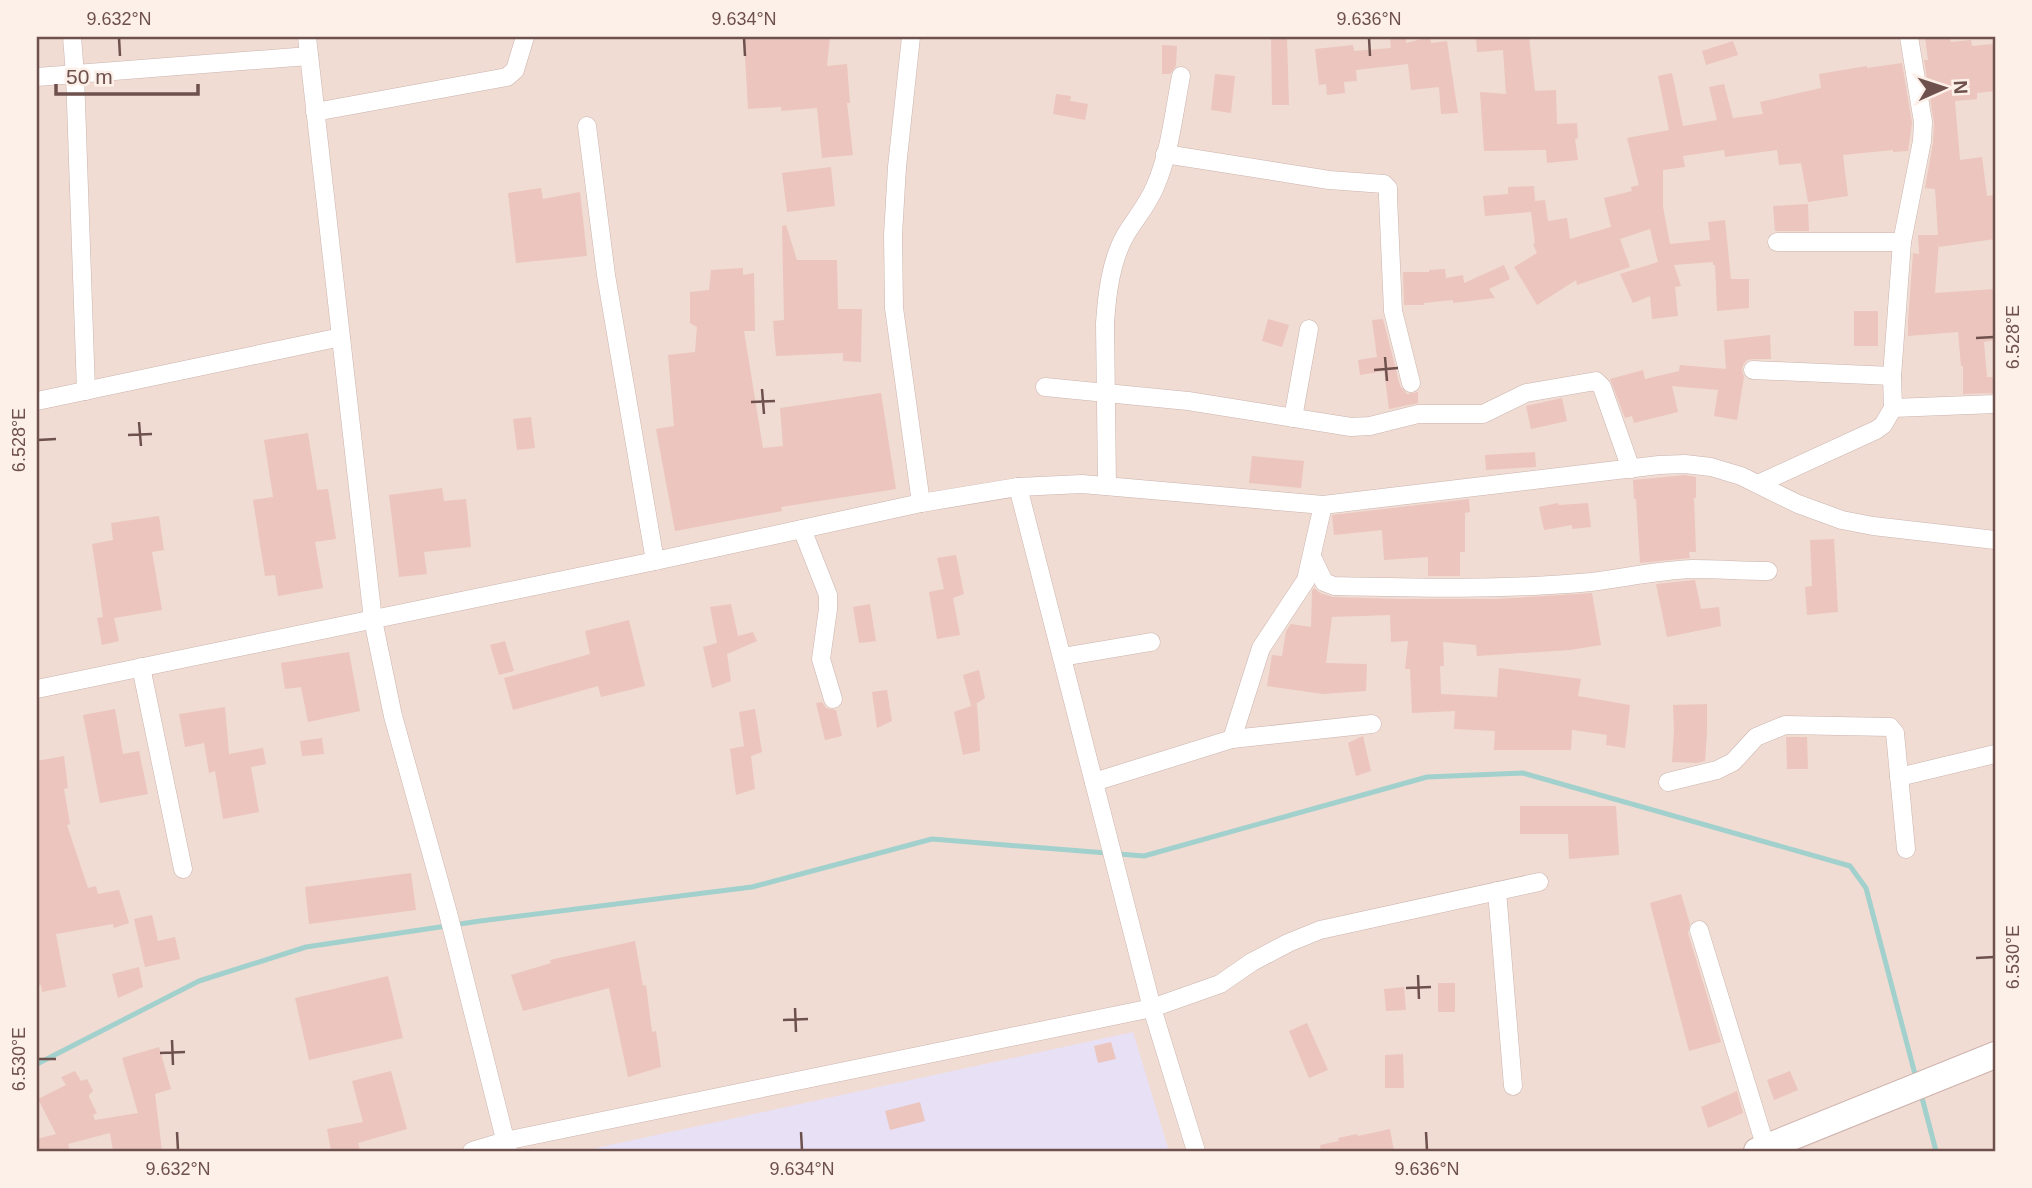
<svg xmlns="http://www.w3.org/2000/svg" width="2032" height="1188" viewBox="0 0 2032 1188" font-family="Helvetica,sans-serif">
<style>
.residential{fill:#f0dcd3}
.education{fill:#e8e0f5}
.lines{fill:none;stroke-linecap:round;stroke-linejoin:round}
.stream{stroke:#a2d1cd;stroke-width:5}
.building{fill:#ebc5be}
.street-casing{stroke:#cbb4ae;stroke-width:19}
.secondary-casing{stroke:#ceb2ac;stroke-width:28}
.street{stroke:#fff;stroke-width:18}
.secondary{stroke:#fff;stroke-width:26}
.ticks{fill:none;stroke:#6e504c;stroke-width:2.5}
.neatline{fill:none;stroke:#6e504c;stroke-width:2.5}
.ticks-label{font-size:18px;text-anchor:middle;fill:#6e504c}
</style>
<rect width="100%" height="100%" fill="#f9ebe3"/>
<rect class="residential" x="37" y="37" width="1958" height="1114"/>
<path class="education" d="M1133 1032 1169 1151H582Z"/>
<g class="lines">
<g class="stream">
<path d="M37 1064 199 981 306 947 480 921 752 887 932 839 1144 856 1427 777 1523 773 1850 866 1866 888 1916 1078"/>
<path d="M1921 1094 1936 1151"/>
</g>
</g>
<g class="building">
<path d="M744 37H830L827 66 847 64 850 103H847L853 155 822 158 817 108 781 111V107L748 109Z"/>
<path d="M1271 37H1287L1289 105H1272Z"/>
<path d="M1390 37H1406V43L1430 37 1431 43 1447 41 1458 113 1441 114 1439 87 1411 90 1408 64 1356 70 1357 81 1344 82 1345 93 1327 95 1326 84 1319 85 1315 49 1353 45 1354 51 1391 48Z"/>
<path d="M1476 37H1529L1535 91 1556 90 1557 124 1577 123 1578 138 1575 139 1578 160 1547 163 1546 150 1484 151 1480 92 1506 94 1503 50 1477 52Z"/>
<path d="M1925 37H1950L1951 42 1971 40 1972 46 1994 44 1995 91 1977 93V99L1955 101 1960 160 1982 157 1987 196 1995 195V239L1939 247V241L1935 293 1995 289V340L1984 342 1987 377H1995V393L1963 394V366H1961L1958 332 1908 336V321L1913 253 1919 254 1918 235H1938L1935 189 1925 188 1933 143 1934 123 1924 60H1928Z"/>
<path d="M1733 41 1738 55 1706 65 1702 51Z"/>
<path d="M1162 45 1177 46 1176 66 1170 74H1162Z"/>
<path d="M1902 63 1912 123 1908 151 1893 152V150L1843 155 1848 196 1808 202 1801 163 1779 165 1777 150 1725 157 1724 150 1683 156 1685 167 1663 170V207L1670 244 1710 240 1708 222 1725 220 1731 279H1749V308L1717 311 1715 265H1713V262L1674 265 1681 286 1675 287 1678 316 1652 319 1650 296 1633 303 1620 274 1658 262 1650 229 1620 239 1630 267 1577 285 1576 280 1537 305 1514 267 1537 253 1533 244 1535 243 1531 212 1485 216 1483 196 1508 194V187L1534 186 1535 201 1545 200 1548 221 1567 218 1570 239 1611 227 1604 198 1632 191 1631 187 1639 185 1627 138 1669 130 1658 76 1672 73 1683 126 1717 120 1709 87 1724 84 1733 118 1763 114 1760 102 1821 88 1819 74 1867 66V68Z"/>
<path d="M1215 74 1235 76 1231 113 1211 110Z"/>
<path d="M1056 94 1071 96 1070 101 1088 104 1085 120 1053 114Z"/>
<path d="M831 167 835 206 787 212 782 173Z"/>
<path d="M541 188 543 199 580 192 587 256 516 263 508 193Z"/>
<path d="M1808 204 1809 231H1775L1773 206Z"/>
<path d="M786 225 797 260H837L838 309H862L861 362 843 361V353L776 356 773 321 784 320 782 226Z"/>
<path d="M1504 265 1510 279 1489 289 1495 298 1453 303V300L1424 303V305H1404L1403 272H1429V270L1445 269 1446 278 1463 275 1464 283Z"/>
<path d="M743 268V275L754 273 755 331H744L763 448 783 446 780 408 881 393 896 489 781 507 782 511 675 531 656 429 674 426 668 355 695 352 697 327 690 323V292L709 290 711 270Z"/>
<rect x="1854" y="311" width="24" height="35"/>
<path d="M1268 319 1289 325 1282 347 1262 341Z"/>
<path d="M1383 319 1400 386 1407 394 1418 392V403L1389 409 1384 371 1360 375 1358 360 1377 357 1372 320Z"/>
<path d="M1770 335 1771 359H1753L1747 360 1743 365 1742 370 1744 377 1737 420 1714 416 1718 390 1672 386 1678 412 1634 423 1632 416 1625 418 1610 379 1643 370 1645 379 1679 371 1680 365 1726 369 1724 340Z"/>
<path d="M1562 398 1567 421 1531 429 1526 406Z"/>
<path d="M531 417 535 448 517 450 513 419Z"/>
<path d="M308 433 317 490 328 489 336 539 315 542 323 588 278 596 275 575 265 576 253 500 273 497 264 440Z"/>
<path d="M1535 452 1536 467 1486 470 1485 455Z"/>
<path d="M1252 456 1304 461 1301 488 1249 483Z"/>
<path d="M1685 475 1696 477V498H1694L1696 552H1689L1690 558 1640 563 1636 499H1634L1633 480Z"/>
<path d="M442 488 444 501 466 499 471 547 424 552 427 574 399 577 389 495Z"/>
<path d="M1469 499 1470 512 1465 513V552H1460V576H1428V557L1384 560 1382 530 1334 535 1332 515Z"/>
<path d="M1558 503 1559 505 1588 503 1591 527 1572 529V525L1544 530 1539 507Z"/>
<path d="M159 516 164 550 152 552 162 610 114 618 119 641 102 645 97 618 103 617 92 544 113 540 111 523Z"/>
<path d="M1834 539 1838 612 1807 615 1805 587 1812 586 1810 540Z"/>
<path d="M956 555 964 594 953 598 960 635 937 639 929 592 944 589 937 558Z"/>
<path d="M1695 580 1701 609 1719 607 1721 626 1667 637 1656 584Z"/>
<path d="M1314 588 1320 593 1333 597 1398 599H1496L1592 593 1601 645 1570 650 1477 656 1476 645 1443 642 1444 666H1440L1441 694 1497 697 1499 668 1581 679 1578 696 1630 705 1625 748 1606 745 1607 735 1572 730 1571 750H1494L1495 731 1454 729 1455 711 1412 713 1410 669H1405L1408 641 1391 642 1390 615 1332 617 1326 663 1367 664 1366 691 1323 694 1267 686 1272 655 1282 656 1286 631 1291 624 1311 627 1312 591Z"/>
<path d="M731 604 738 636 753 632 757 641 727 654 731 681 712 688 703 647 717 643 710 607Z"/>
<path d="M870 604 876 641 859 643 853 607Z"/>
<path d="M629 620 645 686 601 697 598 686 513 710 504 678 590 654 585 631Z"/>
<path d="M505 641 514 671 499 675 490 645Z"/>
<path d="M349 652 360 711 308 722 301 687 285 689 281 663Z"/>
<path d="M979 670 985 698 974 705 977 704 980 751 963 755 954 712 971 706 963 675Z"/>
<path d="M887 690 892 721 877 728 872 692Z"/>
<path d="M822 702 826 708 836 710 842 736 825 740 816 703Z"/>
<path d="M1707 704V732L1705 761 1697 763 1672 762 1674 730 1673 705Z"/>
<path d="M225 707 229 754 263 748 266 764 251 767 259 812 223 819 215 771 209 773 204 743 185 747 179 714Z"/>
<path d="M115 709 123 754 139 751 148 794 100 803 83 715Z"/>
<path d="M755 709 762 752 751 756 755 789 736 795 730 749 744 746 739 712Z"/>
<path d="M1363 736 1371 771 1356 776 1348 743Z"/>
<path d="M1786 737H1807L1808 769H1787Z"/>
<path d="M322 738 324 754 302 756 300 741Z"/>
<path d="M64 756 68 788 64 789 70 824 67 825 88 888 96 886 98 894 119 890 129 923 114 928 113 924 56 934 66 987 42 992 41 985H37V761Z"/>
<path d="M1520 806H1616L1619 855 1569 859 1568 834H1520Z"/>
<path d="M411 873 416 910 309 924 305 887Z"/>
<path d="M1681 894 1690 924 1688 933 1721 1042 1689 1051 1650 903Z"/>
<path d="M152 915 158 941 175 937 180 959 145 967 134 919Z"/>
<path d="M635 941 643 986 646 985 652 1032 656 1031 661 1067 628 1077 609 988 523 1011 511 975 551 963 550 960Z"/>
<path d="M139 967 143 987 118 998 112 974Z"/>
<path d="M388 976 403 1038 309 1060 295 998Z"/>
<rect x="1438" y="983" width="17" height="29"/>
<path d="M1404 987 1406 1010 1386 1011 1384 989Z"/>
<path d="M1307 1023 1328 1070 1309 1078 1289 1031Z"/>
<path d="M1111 1042 1116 1059 1098 1063 1094 1046Z"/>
<path d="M159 1047 171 1089 155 1094 162 1151H113L110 1133 68 1144 70 1151H37V1139L56 1134 38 1099 66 1085 61 1077 75 1071 81 1081 87 1079 93 1091 89 1095V1097L97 1113 93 1115 95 1120 138 1113 122 1058Z"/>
<path d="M1403 1054 1404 1088H1385V1055Z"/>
<path d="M391 1071 407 1129 358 1143 360 1151H331L327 1129 363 1122 352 1081Z"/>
<path d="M1790 1071 1798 1090 1774 1100 1767 1080Z"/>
<path d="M1737 1091 1743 1113 1708 1128 1701 1107Z"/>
<path d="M920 1102 925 1121 890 1130 885 1111Z"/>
<path d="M1390 1129 1394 1151H1321L1320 1145 1339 1141 1338 1138 1357 1134 1358 1136Z"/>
</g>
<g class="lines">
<defs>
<g id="street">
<path d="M72 37 75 74 86 391"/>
<path d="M307 37 373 620 393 716 448 913 508 1151"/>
<path d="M911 37 897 167 893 235 894 308 921 503"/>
<path d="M37 77 309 56"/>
<path d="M315 112 507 77 515 70 525 37"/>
<path d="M587 126 606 275 655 561"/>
<path d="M1165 154 1329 180 1384 184 1388 188V197L1393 311 1411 383"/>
<path d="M1777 242H1902"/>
<path d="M1753 370 1892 376"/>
<path d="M1045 387 1188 401 1351 427 1370 426 1418 414H1483L1526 393 1596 381 1602 387 1631 469"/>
<path d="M37 401 341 337"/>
<path d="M1893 408 1995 404"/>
<path d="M1293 418 1309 329"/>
<path d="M1758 484 1876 430 1883 425 1893 408 1892 376 1902 242 1922 141 1923 122 1909 37"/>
<path d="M1107 486 1105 323C1107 293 1111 260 1126 234 1136 218 1148 204 1155 187 1170 153 1174 112 1181 76"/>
<path d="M1018 487 1152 1008 1196 1151"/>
<path d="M802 529 828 595V609L821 659 833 699"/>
<path d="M1312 557 1324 582 1334 586C1419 588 1507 590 1591 582 1625 578 1658 570 1693 569 1718 569 1743 571 1768 571"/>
<path d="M1062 657 1151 642"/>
<path d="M141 667 183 869"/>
<path d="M37 689 655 561 921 503 1018 487 1082 484 1323 505 1659 465 1685 464 1711 467 1741 476 1798 504 1842 520 1873 526 1995 540"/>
<path d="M1232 739 1261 648 1306 580 1323 505"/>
<path d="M1899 777 1995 754"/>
<path d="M1094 782 1232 739 1372 724"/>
<path d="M1668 782 1717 770 1733 762 1756 737 1785 725 1890 727 1895 733 1906 849"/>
<path d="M1497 891 1513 1086"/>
<path d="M1699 930 1766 1148"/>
<path d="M472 1151 505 1141 1152 1008 1220 984 1252 962 1288 943 1320 930 1539 882"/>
</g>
<path id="secondary" d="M1757 1151 1995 1055"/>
</defs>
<use href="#street" class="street-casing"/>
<use href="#secondary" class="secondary-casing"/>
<use href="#street" class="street"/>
<use href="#secondary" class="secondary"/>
</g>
<path class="ticks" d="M119 38 120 56M744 38 745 56M1369 38 1370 56M1976 338 1994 337M1385 357 1387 381M1374 370 1398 368M762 389 764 414M751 402 775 401M139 422 141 446M128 435 152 434M38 440 56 439M1976 958 1994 957M1418 975 1419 999M1406 988 1431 987M795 1008 796 1032M783 1020 808 1019M172 1040 173 1065M160 1053 185 1052M38 1059H56M177 1132 178 1150M801 1132 802 1150M1426 1132 1427 1150"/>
<rect width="2032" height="1188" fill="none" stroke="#fdf0e9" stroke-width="77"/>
<g transform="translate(1944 88) rotate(87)" stroke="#fdf0e9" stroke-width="5" paint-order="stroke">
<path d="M0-5L12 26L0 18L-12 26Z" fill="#6e504c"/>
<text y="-10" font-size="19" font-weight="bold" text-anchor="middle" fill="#6e504c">N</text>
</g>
<path d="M56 84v10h142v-10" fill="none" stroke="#6e504c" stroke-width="3.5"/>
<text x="66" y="84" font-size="21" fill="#6e504c" stroke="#fdf0e9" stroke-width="5" paint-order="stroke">50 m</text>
<rect x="38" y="38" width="1956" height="1112" class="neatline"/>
<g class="ticks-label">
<text x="119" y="25">9.632°N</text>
<text x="744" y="25">9.634°N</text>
<text x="1369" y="25">9.636°N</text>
<text transform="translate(2013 337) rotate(-90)" y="6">6.528°E</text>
<text transform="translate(19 440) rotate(-90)" y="6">6.528°E</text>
<text transform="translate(2013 957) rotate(-90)" y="6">6.530°E</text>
<text transform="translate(19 1059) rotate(-90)" y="6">6.530°E</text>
<text x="178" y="1175">9.632°N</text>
<text x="802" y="1175">9.634°N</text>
<text x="1427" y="1175">9.636°N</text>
</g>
</svg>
